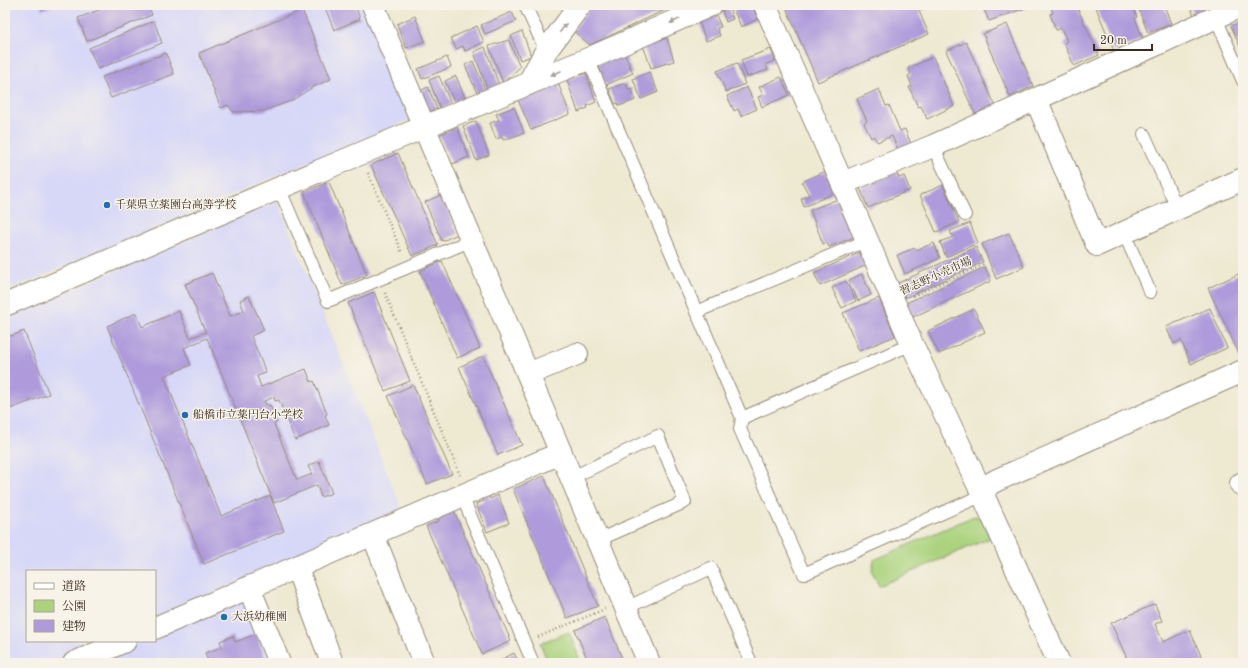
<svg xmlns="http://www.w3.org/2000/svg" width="1248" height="668" viewBox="0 0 1248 668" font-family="'Old Standard TT','Noto Serif JP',serif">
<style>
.built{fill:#d7d7f8}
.green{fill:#abd37e;stroke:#737e4e}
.building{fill:#af9bdb}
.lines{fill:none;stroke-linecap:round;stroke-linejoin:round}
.service-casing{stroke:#948a78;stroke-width:14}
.minor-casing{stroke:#948a78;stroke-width:24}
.tertiary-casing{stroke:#948a78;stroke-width:24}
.path{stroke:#948a78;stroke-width:2.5;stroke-dasharray:1 3;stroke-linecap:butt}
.service{stroke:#fff;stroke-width:12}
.minor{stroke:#fff;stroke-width:22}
.tertiary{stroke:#fff;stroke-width:22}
.oneway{fill:#a79f9a}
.poi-dot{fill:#1f6fb2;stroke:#f7f3e8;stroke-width:1.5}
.labels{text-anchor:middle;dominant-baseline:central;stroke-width:3;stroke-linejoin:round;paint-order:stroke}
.poi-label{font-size:11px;fill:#3b2a1e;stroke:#f7f3e8;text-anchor:start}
.street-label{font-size:11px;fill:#3b2a1e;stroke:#f7f3e8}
</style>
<rect width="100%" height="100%" fill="#f7f3e8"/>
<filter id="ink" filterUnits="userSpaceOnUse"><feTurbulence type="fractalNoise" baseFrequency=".025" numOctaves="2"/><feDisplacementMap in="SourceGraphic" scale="8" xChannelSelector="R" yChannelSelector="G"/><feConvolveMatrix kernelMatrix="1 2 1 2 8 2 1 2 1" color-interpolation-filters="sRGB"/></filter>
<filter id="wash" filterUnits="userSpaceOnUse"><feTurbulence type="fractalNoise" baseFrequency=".012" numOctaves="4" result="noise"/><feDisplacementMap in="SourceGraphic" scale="16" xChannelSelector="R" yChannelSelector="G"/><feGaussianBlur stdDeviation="0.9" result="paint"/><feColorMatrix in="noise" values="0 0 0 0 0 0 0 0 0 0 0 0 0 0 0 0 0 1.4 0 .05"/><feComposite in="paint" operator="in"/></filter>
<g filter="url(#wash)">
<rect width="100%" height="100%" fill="#eee9d1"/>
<g class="built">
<path d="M5 5H365L411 119 5 292Z"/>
<path d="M278 201 403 512 155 618V571H27V641H103L51 663H5V318Z"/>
<path d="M246 600 270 663H105L103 658 141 641H155V635Z"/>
</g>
<g class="green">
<path d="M974 516 982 518 990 538 879 586 872 571 874 560Z"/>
<path d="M569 632 581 663H548L540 643Z"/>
</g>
<g id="blocks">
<g class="building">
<path d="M40 5H55L42 10Z"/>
<path d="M112 5H148L152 15 87 41 78 18Z"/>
<path d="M324 5H355L360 19 334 30Z"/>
<path d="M592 5H658L665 10 590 45 573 31Z"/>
<path d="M736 5H752L758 19 741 27 732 6Z"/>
<path d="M785 5H923L924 9 919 11 929 34 818 82Z"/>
<path d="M982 5H1030L1031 6 989 21Z"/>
<path d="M1052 5H1076L1099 55 1074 66 1064 43 1067 41 1061 28 1056 30 1050 14 1053 13 1050 6Z"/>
<path d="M1095 5H1132L1137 17 1135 18 1143 39 1114 51Z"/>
<path d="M1137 5H1164L1171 24 1148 33Z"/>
<path d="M1190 5H1216L1194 16Z"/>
<path d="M729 8 733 19 726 22 722 11Z"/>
<path d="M302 10 331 79 313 87 291 101 263 111 233 112 228 105 221 108 199 53Z"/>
<path d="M512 12 516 21 485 34 481 25Z"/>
<path d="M716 15 721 27 717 28 720 36 706 41 699 22Z"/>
<path d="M415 16 425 41 406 48 397 24Z"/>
<path d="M154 21 162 43 98 69 89 48Z"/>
<path d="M1243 21V53L1231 26Z"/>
<path d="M1007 24 1033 86 1010 97 983 34Z"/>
<path d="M477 26 484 42 465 51 463 46 456 49 451 38Z"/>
<path d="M522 31 531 56 520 60 511 36Z"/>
<path d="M667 38 674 61 651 68 643 45Z"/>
<path d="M509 40 520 67 503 83 489 46Z"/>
<path d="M966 42 997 109 977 118 946 51Z"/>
<path d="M485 47 499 85 487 89 474 52Z"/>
<path d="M771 49 775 61 766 64 768 70 747 77 741 60Z"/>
<path d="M166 53 174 74 111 98 102 77Z"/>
<path d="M624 53 633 73 606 85 598 64Z"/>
<path d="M447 57 451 67 422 79 418 69Z"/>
<path d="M933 57 954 106 927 119 921 106 918 107 909 87 912 86 908 76 911 74 908 68Z"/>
<path d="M473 61 485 89 477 93 465 65Z"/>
<path d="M737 63 745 84 726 92 717 71Z"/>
<path d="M649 72 658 92 641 99 633 79Z"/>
<path d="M586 73 596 102 587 106 588 108 578 112 567 80Z"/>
<path d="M439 76 451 104 440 108 429 80Z"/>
<path d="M456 76 465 98 454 102 445 81Z"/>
<path d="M781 77 789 95 762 107 758 97 763 95 759 87Z"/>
<path d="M558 83 570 114 531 130 518 100Z"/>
<path d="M626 83 628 89 631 88 635 100 619 106 618 103 615 104 609 89Z"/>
<path d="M428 87 437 109 429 112 420 91Z"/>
<path d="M747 87 757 109 741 116 738 109 734 111 727 96Z"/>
<path d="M879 89 886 106 889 105 900 131 905 129 911 144 898 150 892 136 877 142 874 136 871 138 864 123 867 121 857 99Z"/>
<path d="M514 107 524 133 503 140 502 137 496 139 490 123 499 120 496 114Z"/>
<path d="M476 121 489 155 476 160 463 126Z"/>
<path d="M457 127 469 157 452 164 439 135Z"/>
<path d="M398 153 438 245 412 256 371 165Z"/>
<path d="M826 171 836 192 804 207 801 199 809 195 802 182Z"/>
<path d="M896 172 899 178 904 176 910 190 868 208 860 188Z"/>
<path d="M329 182 367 275 342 285 304 192Z"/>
<path d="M943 185 959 222 936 232 920 195Z"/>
<path d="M441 195 458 234 442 241 425 202Z"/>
<path d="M838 199 854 237 829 247 827 243 823 244 810 210Z"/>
<path d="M970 223 978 243 946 257 940 242 953 237 950 231Z"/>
<path d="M1009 233 1024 267 996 279 982 244Z"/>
<path d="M934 243 940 258 905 274 897 255 915 248 916 250Z"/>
<path d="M976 247 983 262 905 298 898 283Z"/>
<path d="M861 252 867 265 820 286 814 273Z"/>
<path d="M442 261 480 348 457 358 420 271Z"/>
<path d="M985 267 991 281 913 317 906 303Z"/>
<path d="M1243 272V357L1241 358 1208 288Z"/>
<path d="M212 273 230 316 244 311 240 300 249 296 264 330 251 336 266 373 257 376 261 387 306 369 311 382 314 381 327 414 325 415 329 425 295 440 279 400 275 401 274 397 264 401 267 406 270 405 277 422 274 424 297 480 312 474 308 466 319 461 332 493 321 497 317 485 274 503 207 338 184 348 191 365 164 376 221 516 270 496 284 531 204 564 107 326 136 313 142 327 179 311 190 338 203 333H206L185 284Z"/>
<path d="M862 274 871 295 858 301 849 280Z"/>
<path d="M846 281 856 301 842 308 832 288Z"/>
<path d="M374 292 410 381 385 391 348 303Z"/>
<path d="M879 298 895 336 859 351 843 313Z"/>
<path d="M1210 308 1227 348 1191 364 1181 340 1174 344 1166 327Z"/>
<path d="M974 309 985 332 939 354 928 331Z"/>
<path d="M24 331 49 394 5 411V336L9 334 11 336Z"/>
<path d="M483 356 522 445 498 455 459 367Z"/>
<path d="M413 385 452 474 427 484 388 396Z"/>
<path d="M544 476 598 606 567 618 513 489Z"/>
<path d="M488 494 490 499 498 495 509 523 487 532 476 504 484 501 482 496Z"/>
<path d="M454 511 511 641 482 654 426 526 439 521 438 518Z"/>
<path d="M1155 604 1162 621 1155 624 1163 642 1190 630 1204 663H1129L1111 623Z"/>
<path d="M605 617 624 663H589L575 630Z"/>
<path d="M256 634 267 663H209L205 653 222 647 220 641 233 636 235 642Z"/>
<path d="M514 653 519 663H495Z"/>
</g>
</g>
</g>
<g filter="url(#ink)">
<use href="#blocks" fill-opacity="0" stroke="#948a78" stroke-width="1"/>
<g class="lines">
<defs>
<g id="service">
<path d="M525 5 546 51"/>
<path d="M1216 18 1243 81"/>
<path d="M588 59 742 418"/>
<path d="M1144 134 1177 208"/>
<path d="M933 146 965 215"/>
<path d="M279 188 328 301 472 240"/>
<path d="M1124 233 1150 292"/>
<path d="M696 312 868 240"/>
<path d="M912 344 742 418 740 429 804 574 983 495"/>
<path d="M571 478 658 436 685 502 598 540"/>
<path d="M462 496 533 663"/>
<path d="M626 608 711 568 751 663"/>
</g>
<g id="minor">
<path d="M373 5 649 663"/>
<path d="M765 5 912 344 983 495"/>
<path d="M528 84 546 51 580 5"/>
<path d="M1036 99 1097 245 1243 179"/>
<path d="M424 127 588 59 711 5"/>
<path d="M843 183 933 146 1243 5"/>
<path d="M5 305 317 172"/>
<path d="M528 374 577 354"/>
<path d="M1241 484 1243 483"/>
<path d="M373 535 424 663"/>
<path d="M297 568 332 663"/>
<path d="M249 587 279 663"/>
<path d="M155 628 561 453"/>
<path d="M74 663 125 641"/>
</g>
<g id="tertiary">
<path d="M317 172 424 127"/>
<path d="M1059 663 983 495 988 485 997 480 1243 371"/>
</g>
</defs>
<use href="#service" class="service-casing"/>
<use href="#minor" class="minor-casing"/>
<use href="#tertiary" class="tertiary-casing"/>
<g class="path">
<path d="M368 173 402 253"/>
<path d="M385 293 460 475"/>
<path d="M913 296 985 264"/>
<path d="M538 637 605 609"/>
</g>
<use href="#service" class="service"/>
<use href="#minor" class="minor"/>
<use href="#tertiary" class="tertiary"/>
</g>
<defs><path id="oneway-solid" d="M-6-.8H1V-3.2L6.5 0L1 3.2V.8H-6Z"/></defs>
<g class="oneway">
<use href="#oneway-solid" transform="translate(675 21) rotate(156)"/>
<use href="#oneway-solid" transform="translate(563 28) rotate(-53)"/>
<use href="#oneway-solid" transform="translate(556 73) rotate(157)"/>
</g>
</g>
<g class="poi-dot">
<circle cx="107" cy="205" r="4"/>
<circle cx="185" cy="415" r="4"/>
<circle cx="224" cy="617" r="4"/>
</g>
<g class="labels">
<g class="poi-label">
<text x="115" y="205">千葉県立薬園台高等学校</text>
<text x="193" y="415">船橋市立薬円台小学校</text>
<text x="232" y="617">大浜幼稚園</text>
</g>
<g class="street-label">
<text transform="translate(936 277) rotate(-24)">習志野小売市場</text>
</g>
</g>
<rect width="1248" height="668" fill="none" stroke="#f7f3e8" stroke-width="20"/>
<rect x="26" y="570" width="130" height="72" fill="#f7f3e8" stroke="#aca397"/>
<rect x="34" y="583" width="20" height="6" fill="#ffffff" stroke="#aca397"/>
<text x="62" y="590" font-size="12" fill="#3b2a1e">道路</text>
<rect x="34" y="600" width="20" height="12" fill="#abd37e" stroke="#aca397"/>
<text x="62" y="610" font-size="12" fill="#3b2a1e">公園</text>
<rect x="34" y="620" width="20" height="12" fill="#af9bdb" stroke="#aca397"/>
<text x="62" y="630" font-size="12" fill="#3b2a1e">建物</text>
<path d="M1094 44v6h58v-6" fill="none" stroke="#3b2a1e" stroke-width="2"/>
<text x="1100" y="44" font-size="12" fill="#3b2a1e" stroke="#f7f3e8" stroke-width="3" paint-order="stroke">20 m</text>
</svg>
